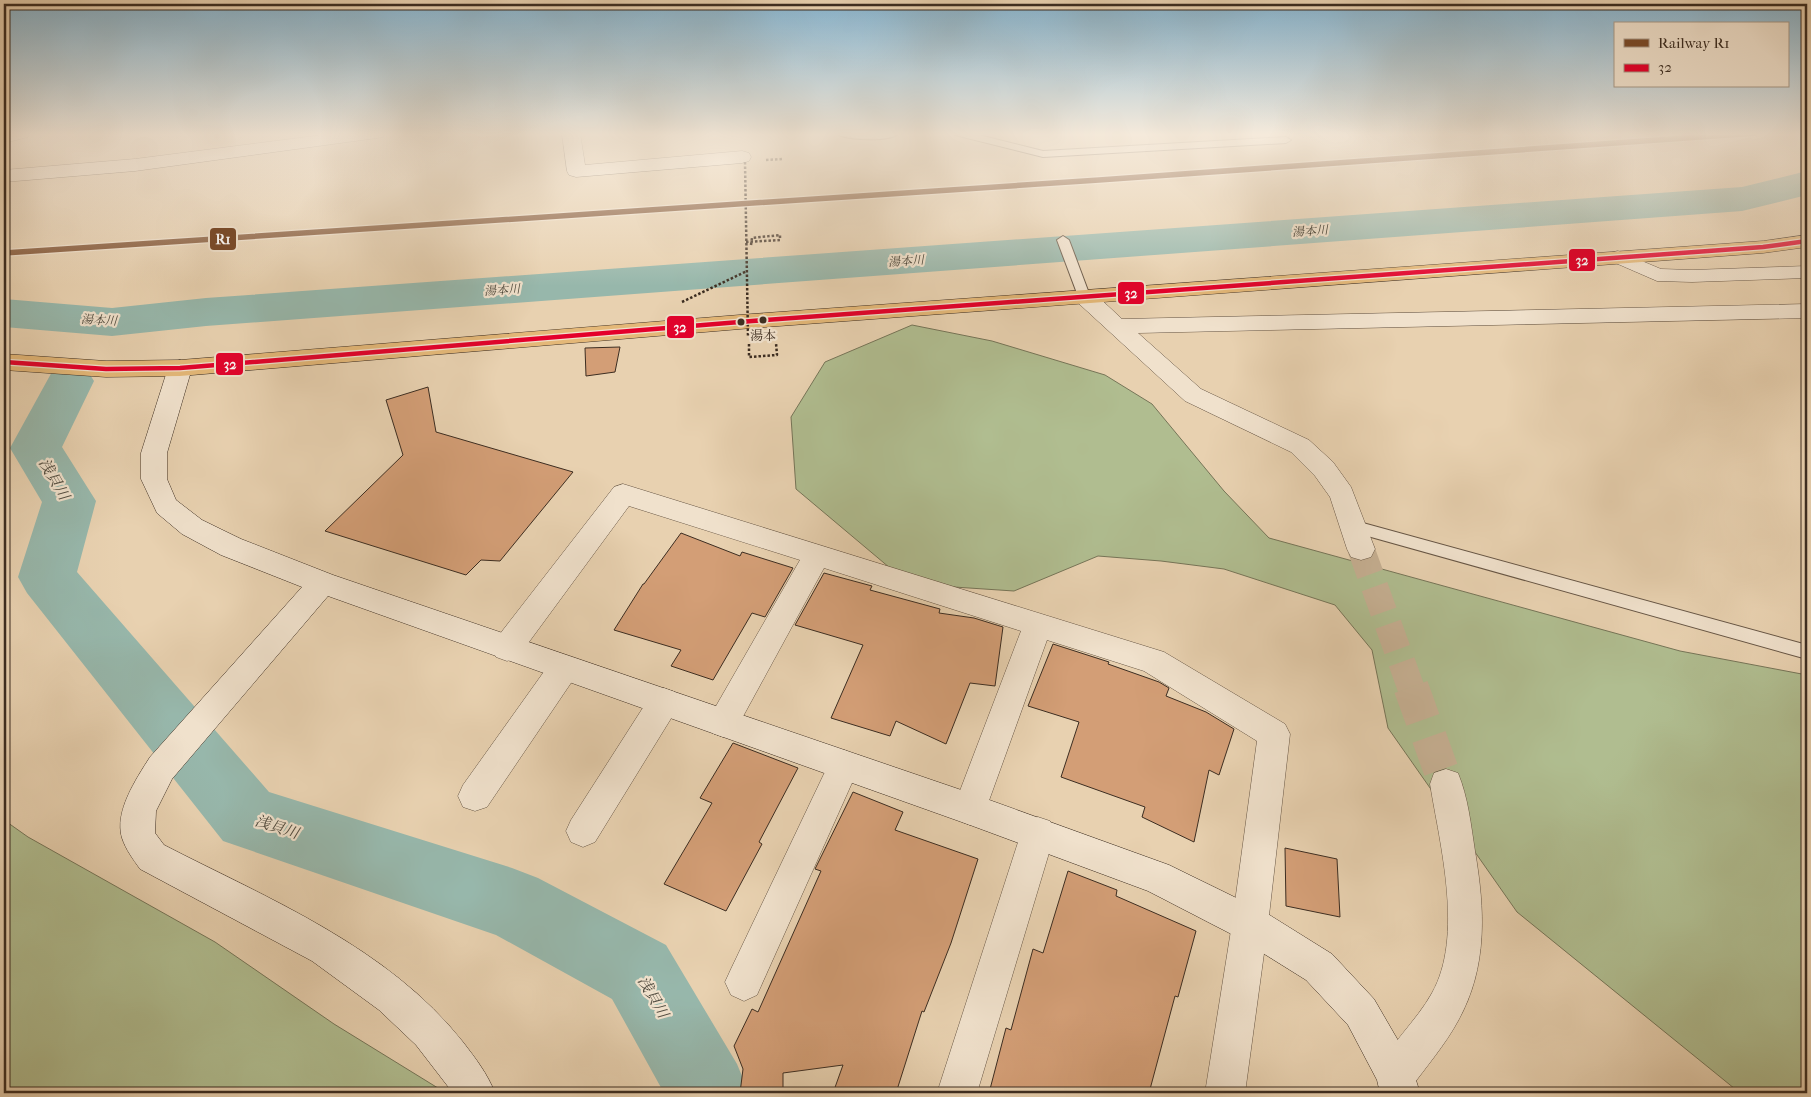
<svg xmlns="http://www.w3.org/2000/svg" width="1811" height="1097" viewBox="0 0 1811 1097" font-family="'IM FELL French Canon','Noto Serif JP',serif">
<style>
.green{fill:#b0bd90;stroke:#767558}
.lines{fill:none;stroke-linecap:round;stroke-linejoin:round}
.river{fill:#97b7ab;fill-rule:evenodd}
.building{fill:#d39e76;stroke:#3c2d21}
.street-tunnel-far1{stroke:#c6b093;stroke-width:27;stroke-dasharray:27 13;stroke-linecap:butt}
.street-tunnel{stroke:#c6b093;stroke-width:35;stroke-dasharray:35 18;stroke-linecap:butt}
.lane-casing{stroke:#675645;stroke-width:2}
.street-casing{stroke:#675645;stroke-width:1}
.secondary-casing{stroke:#3c2d21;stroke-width:1}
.primary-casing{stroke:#3c2d21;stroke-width:1}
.path{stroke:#3c2d21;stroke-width:2.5;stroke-dasharray:2.5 2;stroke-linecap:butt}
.lane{fill:#f0e1cc;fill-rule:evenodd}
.street{fill:#f0e1cc;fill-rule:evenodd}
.secondary{fill:#f0e1cc;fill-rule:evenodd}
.primary{fill:#e4b878;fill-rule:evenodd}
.path-bridge{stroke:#3c2d21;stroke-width:2.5;stroke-dasharray:2.5 2;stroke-linecap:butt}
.bus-1-casing{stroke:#f0e1cc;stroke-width:7}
.bus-1{stroke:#e4002b;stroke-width:4.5}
.rail-1-casing{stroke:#f0e1cc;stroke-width:8}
.rail-1{stroke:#7a4b2a;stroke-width:5.5}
.bus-dot{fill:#3c2d21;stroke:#f0e1cc;stroke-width:2}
.labels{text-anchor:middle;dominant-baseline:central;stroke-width:4.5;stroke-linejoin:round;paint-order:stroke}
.far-water-label{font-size:12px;font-style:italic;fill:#4e493d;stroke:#f0e1cc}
.bus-label{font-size:13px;fill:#3c2d21;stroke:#f0e1cc}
.water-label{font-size:15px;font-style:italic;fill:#4e493d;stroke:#f0e1cc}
.line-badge{stroke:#f0e1cc;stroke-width:2}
.badge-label{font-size:14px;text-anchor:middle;font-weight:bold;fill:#fff}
</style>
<rect width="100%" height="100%" fill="#e8d1b0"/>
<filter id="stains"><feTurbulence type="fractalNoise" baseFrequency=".004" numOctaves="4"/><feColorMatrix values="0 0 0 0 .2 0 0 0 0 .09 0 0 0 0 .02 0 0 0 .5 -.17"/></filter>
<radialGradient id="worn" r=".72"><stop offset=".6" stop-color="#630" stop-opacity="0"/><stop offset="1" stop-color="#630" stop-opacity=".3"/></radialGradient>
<g class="green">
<path d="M912 325 992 341 1105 375 1152 404 1224 491 1269 538 1680 651 1807 675V1093H1740L1517 912 1388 728 1372 650 1335 605 1224 569 1161 561 1098 556 1014 591 909 584 796 489 791 417 825 362Z"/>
<path d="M4 820 28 837 215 942 334 1024 446 1093H4Z"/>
</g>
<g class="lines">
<g class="river">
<path d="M1807 171V195L1742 211 206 326 112 336 4 327V299L112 308 206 298 1742 187Z"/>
<path d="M70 365 87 370 94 381 62 447 96 501 77 572 269 792 512 868 538 878 666 945 737 1064 749 1093H664L612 999 496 935 223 841 27 593 18 577 42 502 10 448 53 370Z"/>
</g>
</g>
<g class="building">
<path d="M620 347 615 372 586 376 585 348Z"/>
<path d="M428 387 436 432 573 472 500 561 481 560 466 575 325 531 403 455 386 400Z"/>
<path d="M681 533 740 556 742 552 793 568 765 617 752 613 713 680 671 666 681 650 614 630 643 584H644Z"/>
<path d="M824 573 872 586 870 590 940 609 939 613 974 618 1003 627 995 686 970 683 946 744 896 721 890 736 831 718 863 645 795 625Z"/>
<path d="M1053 644 1109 662 1108 664 1159 682 1169 688 1166 696 1206 712 1234 729 1219 775 1209 770 1194 842 1142 817 1145 807 1061 777 1079 722 1028 706Z"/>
<path d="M733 743 798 768 759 842 762 844 726 911 664 884 712 803 700 798Z"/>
<path d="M853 792 903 812 895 830 978 859 951 943 924 1012 922 1011 896 1093H833L843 1065 783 1073V1093H740L743 1069 734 1046 752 1009 758 1012 821 871 815 869Z"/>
<path d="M1285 848 1337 859 1340 917 1286 906Z"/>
<path d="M1068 871 1117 890 1116 896 1196 931 1178 997 1175 996 1149 1093H989L1006 1028 1011 1030 1033 949 1043 953Z"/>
</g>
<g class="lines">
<path class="street-tunnel-far1" d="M1361 549 1411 688"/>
<path class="street-tunnel" d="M1411 687 1446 784"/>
<defs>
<g id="lane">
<path d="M838 133H899C891 142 851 140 839 135Z"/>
<path d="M954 133H971L1043 151 1286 137 1291 140 1286 143 1043 157 955 135Z"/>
<path d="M1063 236 1069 240 1090 296 1089 299H1079L1078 296 1057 240Z"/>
<path d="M1352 520 1807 645V659L1346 530 1344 526 1346 522Z"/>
</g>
<g id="street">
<path d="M4 133H31L28 137 4 143Z"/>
<path d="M338 133H386L383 137 377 138 135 171 4 182V170L135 159Z"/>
<path d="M562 133H580L585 165 742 151 749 153 751 157 749 161 742 163 576 177 569 175 567 171Z"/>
<path d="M1618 251 1661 269 1692 270 1807 266V278L1692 282 1657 281 1611 261 1608 257 1611 253Z"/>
<path d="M1084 289 1092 291 1122 319 1807 304V318L1138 333 1201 389 1309 440 1333 462 1351 487 1375 549 1371 557 1361 560 1351 557 1347 549 1330 497 1315 476 1291 452 1185 401 1076 301 1073 296 1076 291Z"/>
<path d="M623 484 1164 652 1285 724 1290 734 1268 924 1245 1093H1205L1232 924 1257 741 1144 671 1047 640 982 820 970 825 958 820 953 809 1021 631 824 568 734 733 723 737 712 733 707 723 712 713 800 560 629 506 518 657 507 661 496 657 492 648 496 639 614 487Z"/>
<path d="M564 655 575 659 579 668 575 677 487 807 475 811 463 807 458 796 463 785 553 659Z"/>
<path d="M664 688 675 692 679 702 675 712 595 842 583 847 571 842 566 831 571 820 653 692Z"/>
<path d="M844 750 855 755 860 765 757 995 744 1001 731 995 725 982 731 969 833 755Z"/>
<path d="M1446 769 1458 773C1468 797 1471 825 1475 851 1485 910 1488 967 1458 1021 1445 1045 1426 1067 1410 1089 1399 1094 1393 1094 1382 1089L1376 1075C1389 1044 1416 1022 1432 993 1464 936 1440 845 1430 784L1434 773Z"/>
<path d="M1038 817 1050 821 1055 833 977 1093H937L1021 833 1026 821Z"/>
</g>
<path id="secondary" d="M180 360 188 363 192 368 167 453V479L176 500 202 520 241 539 333 575 970 793 1169 865 1263 911 1332 954 1374 999 1410 1061 1420 1093H1380L1377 1080 1348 1025 1306 980 1237 937 1148 891 970 825 328 596 172 779 156 811 155 833 164 845C269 899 388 947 463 1042 476 1059 487 1073 495 1093H453L416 1045 379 1010 312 961 140 869C133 859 126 850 122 838 114 812 136 779 150 757L302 587 221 555 182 534 157 513 141 479V453L168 368 172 363Z"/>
<path id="primary" d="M1807 235V247L1763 253 752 328 180 376 106 377 4 370V354L106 361 180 360 752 314 1763 241Z"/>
</defs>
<use href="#lane" class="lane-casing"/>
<use href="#street" class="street-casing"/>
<use href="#secondary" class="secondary-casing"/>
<use href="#primary" class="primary-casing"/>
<g class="path">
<path d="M766 160 784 159"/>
<path d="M751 245 752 238"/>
<path d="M682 302 747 271"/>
<path d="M749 344V357L777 355 776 343"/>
</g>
<use href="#lane" class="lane"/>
<use href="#street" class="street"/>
<use href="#secondary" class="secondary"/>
<use href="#primary" class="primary"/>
<g class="path-bridge">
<path d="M745 162 748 337"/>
<path d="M746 242 780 240V235L752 238"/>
</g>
<defs>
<path id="bus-1" d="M4 362 106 369 180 368 752 321 1763 247 1807 241"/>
</defs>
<use href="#bus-1" class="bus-1-casing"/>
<use href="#bus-1" class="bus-1"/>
<defs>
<path id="rail-1" d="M4 253 1099 180 1756 133"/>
</defs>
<use href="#rail-1" class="rail-1-casing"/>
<use href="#rail-1" class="rail-1"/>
</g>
<linearGradient id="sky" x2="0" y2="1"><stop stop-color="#87b5d0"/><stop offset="0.47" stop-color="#f5eadb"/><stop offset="1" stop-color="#f5eadb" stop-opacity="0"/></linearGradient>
<rect width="1811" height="286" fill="url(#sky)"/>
<g class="bus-dot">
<circle cx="763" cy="320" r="4.5"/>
<circle cx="741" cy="322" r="4.5"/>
</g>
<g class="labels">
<g class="far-water-label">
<text transform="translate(1310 231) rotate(-4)">湯本川</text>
<text transform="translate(906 261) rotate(-4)">湯本川</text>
<text transform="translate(502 290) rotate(-4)">湯本川</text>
<text transform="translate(99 320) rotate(3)">湯本川</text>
</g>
<g class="bus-label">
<text x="763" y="335">湯本</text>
</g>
<g class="water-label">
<text transform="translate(54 479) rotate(60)">浅貝川</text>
<text transform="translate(277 827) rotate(18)">浅貝川</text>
<text transform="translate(653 997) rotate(60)">浅貝川</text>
</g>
</g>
<g class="line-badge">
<rect x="209" y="227" width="28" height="24" rx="5" fill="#7a4b2a"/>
<rect x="1568" y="248" width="28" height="24" rx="5" fill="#e4002b"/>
<rect x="1117" y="281" width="28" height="24" rx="5" fill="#e4002b"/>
<rect x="666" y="315" width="29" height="24" rx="5" fill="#e4002b"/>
<rect x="215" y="352" width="29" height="24" rx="5" fill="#e4002b"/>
</g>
<g class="badge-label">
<text x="223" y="244">R1</text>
<text x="1582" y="265">32</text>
<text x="1131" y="298">32</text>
<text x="680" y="332">32</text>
<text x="230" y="369">32</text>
</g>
<rect width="1811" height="1097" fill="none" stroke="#e8d1b0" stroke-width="20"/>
<rect x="5" y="5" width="1801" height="1087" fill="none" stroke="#3c2d21" stroke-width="2.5"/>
<rect x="10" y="10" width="1791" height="1077" fill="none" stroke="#3c2d21"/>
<rect x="1614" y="22" width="175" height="65" fill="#f0e1cc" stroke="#a89988"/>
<rect x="1624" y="39" width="25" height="8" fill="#7a4b2a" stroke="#a89988"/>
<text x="1658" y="48" font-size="15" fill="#3c2d21">Railway R1</text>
<rect x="1624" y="64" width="25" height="8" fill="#e4002b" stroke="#a89988"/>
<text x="1658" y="72" font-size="15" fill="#3c2d21">32</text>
<rect width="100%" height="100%" filter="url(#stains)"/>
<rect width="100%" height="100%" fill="url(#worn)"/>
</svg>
